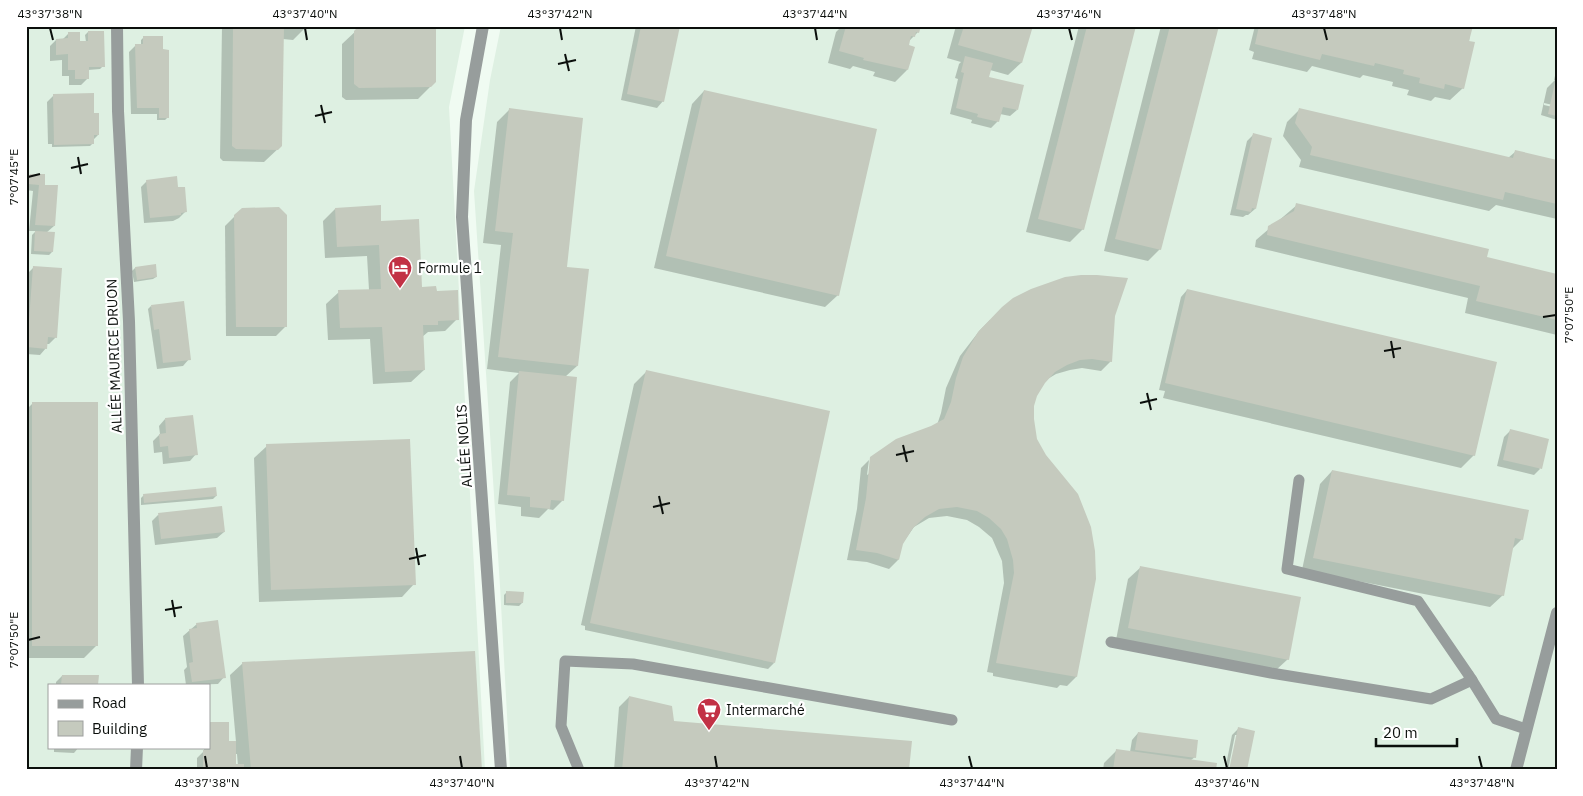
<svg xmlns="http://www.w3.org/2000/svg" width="1583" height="796" viewBox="0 0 1583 796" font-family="'IBM Plex Sans',sans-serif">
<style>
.built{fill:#def0e2;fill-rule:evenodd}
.shadow{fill:#0003;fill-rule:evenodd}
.building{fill:#c5cabe}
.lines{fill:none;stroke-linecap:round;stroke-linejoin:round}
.lane{stroke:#979d9c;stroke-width:11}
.street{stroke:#979d9c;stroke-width:12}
.ticks{fill:none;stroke:#0b0f0c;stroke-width:2}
.labels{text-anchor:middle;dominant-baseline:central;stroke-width:4.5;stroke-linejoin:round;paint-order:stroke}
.poi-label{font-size:14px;fill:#0b0f0c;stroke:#fff;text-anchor:start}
.street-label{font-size:14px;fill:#0b0f0c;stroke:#fff}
.neatline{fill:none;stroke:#0b0f0c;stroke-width:2}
.ticks-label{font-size:12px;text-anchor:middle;fill:#0b0f0c}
</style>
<rect width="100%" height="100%" fill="#f0fbf2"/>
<g class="built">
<path d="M26 26H465L449 107 485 770H26ZM49 685H209V747H49Z"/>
<path d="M501 26H1557V770H510L500 586 474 191 490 80Z"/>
</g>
<g class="shadow">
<path d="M222 26H307L293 40 283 39 281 146 264 162 223 161 220 158Z"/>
<path d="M369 26H435V82L418 99 346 100 342 97V44L358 29H369Z"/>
<path d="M636 26H679L663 101 657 108 621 100Z"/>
<path d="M842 26H920L918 32 908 42 907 70 895 82 873 76 875 72 853 66 850 69 828 63 836 32Z"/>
<path d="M956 26H1031L1021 63 1008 75 990 70 987 78 1017 110 1010 116 1000 114 998 121 991 128 971 123 972 120 950 114 958 79 955 78 959 64 961 62 947 58Z"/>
<path d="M1079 26H1134L1083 229 1070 242 1026 232Z"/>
<path d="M1161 26H1217L1160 249 1148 261 1104 251Z"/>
<path d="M1255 26H1471L1463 88 1450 100 1435 97 1431 101 1407 95 1409 90 1392 86 1393 82 1363 75 1360 78 1312 66 1307 72 1252 59 1254 52 1249 50Z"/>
<path d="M88 32 103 66 100 69 88 70V78L81 85H69V76H62V60L50 61V46L56 40H62L68 34 79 42H86L85 35Z"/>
<path d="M144 37 168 117 165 120H157V114H131L129 52 136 45H141V40Z"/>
<path d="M1557 67V106L1544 103V105L1557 108V120L1541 115 1547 88 1555 80H1554Z"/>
<path d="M704 91 838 295 825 307 654 268 692 104Z"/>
<path d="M54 95 93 114 98 135 93 140V143L90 146 52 147V144H48L47 102Z"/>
<path d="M509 110 565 268 577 366 565 377 563 500 553 510 548 509 539 518 521 516V507L498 504 510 382 519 373 487 369 501 245 483 243 497 122Z"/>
<path d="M1299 110 1508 158 1515 152 1557 161V219L1496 205 1489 211 1299 167 1301 160 1283 136 1287 122Z"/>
<path d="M1253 135 1271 139 1255 209 1248 215H1246L1243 217 1230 215 1247 141Z"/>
<path d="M30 175 44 186 54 226 46 233 52 252 49 255 31 254 32 235 36 231H29L33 191 26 190V179Z"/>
<path d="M147 181 186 211 179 218 173 221 144 223 141 187Z"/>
<path d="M1297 205 1485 258 1557 275V335L1465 313 1468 298 1255 247 1256 240Z"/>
<path d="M335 209 380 222 421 288 435 293 457 319 445 331 428 332 422 337 424 370 411 382 373 384 370 339 328 340 326 304 339 292 369 290 367 256 325 258 323 221Z"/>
<path d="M235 216 286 326 276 336H226L225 226Z"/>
<path d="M34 267 56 337 49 344H47L46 348 40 355 26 354 27 274Z"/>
<path d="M135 268 156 277 153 279 134 282 132 271Z"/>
<path d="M1187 290 1474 455 1461 468 1163 398 1165 391 1159 390 1181 297Z"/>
<path d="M151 306 189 359 183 366 157 369 148 309Z"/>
<path d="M1114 316 1111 361 1101 371 1082 368 1070 370 1056 374 1046 380 1036 396 1033 406 1032 419 1076 677 1067 686 1060 685 1057 688 993 676V673L987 672 1004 583 1002 561 992 538 979 527 967 520 947 516 929 518 914 527 902 544 898 560 889 569 867 562 847 560 857 509 861 468 869 460 867 475 937 425 941 413 946 388 960 356 980 330 990 320Z"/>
<path d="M646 372 774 663 768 669 585 630V626L581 625 634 384Z"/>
<path d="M32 404 97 645 84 658H26V410Z"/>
<path d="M165 419 196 454 190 461 163 464 162 452 154 453 153 441 160 434 159 426Z"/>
<path d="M1511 430 1540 469 1534 475 1497 466 1504 437Z"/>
<path d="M267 446 414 584 402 597 259 602 254 458Z"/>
<path d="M1332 471 1522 539 1512 549 1503 595 1490 607 1302 570 1320 484Z"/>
<path d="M144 495 216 496 213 499 141 505V498Z"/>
<path d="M158 515 224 532 217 538 155 545 152 521Z"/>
<path d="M1141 567 1288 659 1275 671 1116 640 1128 579Z"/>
<path d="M507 592 522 603 519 606 504 605V595Z"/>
<path d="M197 624 224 677 218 684 186 685 184 670 187 667 183 636Z"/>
<path d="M243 663 480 770H197V758L204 751V747H209V725L210 724 227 743 236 742 230 675ZM235 754H237L238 766H235Z"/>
<path d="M62 676 97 685H56V682Z"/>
<path d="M629 697 673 722 908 770H614L619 707Z"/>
<path d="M1238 729V735H1235L1228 770H1225L1232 735Z"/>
<path d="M1138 733 1195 757 1191 760 1214 770H1103L1104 763 1116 751 1130 752 1132 740Z"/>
<path d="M54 747H79L74 753 54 752Z"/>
</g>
<g class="building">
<path d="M233 26H284L282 146 278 150 236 149 232 146Z"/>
<path d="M381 26H436V82L431 87 359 88 354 84V31L358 27Z"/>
<path d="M641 26H680L664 102 627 94Z"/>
<path d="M846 26H921L919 33 916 32 915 37 911 36 909 45 915 47 908 70 863 60 864 58 839 51Z"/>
<path d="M964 26H1033L1022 63 958 45Z"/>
<path d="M1087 26H1136L1084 230 1038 219Z"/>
<path d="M1170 26H1219L1161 250 1115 239Z"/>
<path d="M1259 26H1473L1469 41 1475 42 1464 89 1445 84 1444 89 1419 83 1420 78 1403 74 1404 70 1375 63 1374 66 1322 54 1320 60 1255 44Z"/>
<path d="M88 31H104L105 67H89V79H75V70H68V54L56 55V39L68 38V32H80V41H88Z"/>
<path d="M143 36H163V49L169 50V118H159V108H137L135 44H143Z"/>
<path d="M965 56 993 63 989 77 1024 85 1018 110 1003 107 999 122 977 117 978 114 956 108 964 73 961 72Z"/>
<path d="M1556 78H1557V116L1548 114Z"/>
<path d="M704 90 877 129 839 296 666 256Z"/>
<path d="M94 93V113H99V135H94V144L54 145 53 94Z"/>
<path d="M509 108 583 118 567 267 589 269 578 366 498 357 513 233 495 231Z"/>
<path d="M1299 108 1513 158 1515 150 1557 160V204L1505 192 1503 200 1310 155 1312 147 1295 123Z"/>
<path d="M1253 133 1272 138 1256 209 1252 208 1251 212 1236 209Z"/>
<path d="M30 174H45V185H58L55 226 35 225 39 185 28 184Z"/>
<path d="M177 176 178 187H185L187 212 181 213V215L150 218 146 180Z"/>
<path d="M1296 203 1489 249 1487 257 1557 274V320L1476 301 1480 286 1267 235 1268 226 1294 211Z"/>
<path d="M381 205V221L419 219 422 287 436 286 437 291 458 290 459 320 438 321V325H423L425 370 385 372 382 327 340 328 338 290 381 289 379 245 337 247 335 208Z"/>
<path d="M279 207 287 215V327H236L234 215 242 208Z"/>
<path d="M35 231 55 232 53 252 34 251Z"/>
<path d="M156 264 157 277 137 280 135 267Z"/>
<path d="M33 266 62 268 57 338 48 337 47 349 27 347Z"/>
<path d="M1081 275H1097L1128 278 1115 316 1112 362 1092 359 1080 360 1067 365 1055 372 1045 383 1037 396 1034 406V419L1037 439 1046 455 1078 494 1091 527 1095 551 1096 579 1077 677 996 663 1014 573 1013 560 1007 539 1001 529 989 518 977 511 957 507 939 509 925 517 913 528 903 544 899 560 877 553 856 550 866 498 870 457 896 439 931 426 944 419 951 402 956 378 963 357 978 332 1002 307 1013 298 1031 289 1065 277Z"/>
<path d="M1187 289 1497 362 1475 456 1165 383Z"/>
<path d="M184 301 191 360 163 363 159 329 154 330 151 305Z"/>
<path d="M646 370 830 411 775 663 590 623Z"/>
<path d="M519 371 577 377 564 501 551 500 550 509 530 507V497L507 495Z"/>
<rect x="32" y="402" width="66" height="244"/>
<path d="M193 415 198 455 169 458 168 446 160 447 159 434 166 433 165 418Z"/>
<path d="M1510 429 1549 439 1542 469 1503 460Z"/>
<path d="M410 439 416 585 271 590 266 444Z"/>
<path d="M1332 470 1529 510 1523 540 1515 538 1504 596 1313 558Z"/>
<path d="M216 487 217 496 144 503 143 494Z"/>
<path d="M222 506 225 532 161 539 158 513Z"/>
<path d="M1140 566 1301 597 1289 660 1128 628Z"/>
<path d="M506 591 524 592 523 603H506Z"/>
<path d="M218 620 226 678 192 682 189 663 193 662 189 629 197 628 196 623Z"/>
<path d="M475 651 482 770H251L242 662Z"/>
<path d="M62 675H99L98 685H61Z"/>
<path d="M629 696 672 706 674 721 912 741 909 770H622Z"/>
<path d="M210 722H229V741H236V764H244V770H203V750H210Z"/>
<path d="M1238 727 1255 731 1247 770H1229Z"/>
<path d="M1138 732 1198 740 1196 758 1135 750Z"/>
<path d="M1116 749 1217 763 1216 770H1113Z"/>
</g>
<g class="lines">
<g class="lane">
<path d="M1299 480 1287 569 1418 601 1468 674 1496 719 1526 729"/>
<path d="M1111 642 1271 673 1431 699 1472 680"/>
<path d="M579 770 561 726 565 661 633 664 952 720"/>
</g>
<g class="street">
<path d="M117 26 118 111 129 321 138 685"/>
<path d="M483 26 466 120 462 217 501 770"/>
<path d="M136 770 137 747"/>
<path d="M1516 770 1557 613"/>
</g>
</g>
<path class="ticks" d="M50 28 53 40M305 28 307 40M560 28 562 40M815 28 817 40M1069 28 1072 40M1324 28 1327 40M565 54 569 71M558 64 576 60M321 105 325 123M315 116 332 112M78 157 81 174M71 168 88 164M28 177 40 174M1543 317 1556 315M1391 341 1394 358M1384 351 1401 348M1147 393 1151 410M1140 403 1157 399M903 445 907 462M896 455 914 451M659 496 663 514M653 507 670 503M416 548 419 565M409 559 426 555M172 600 175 617M165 610 182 607M28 640 40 637M205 756 207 768M460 756 462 768M715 756 717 768M969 756 972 768M1224 756 1227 768M1479 756 1482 768"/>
<defs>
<symbol id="hotel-pin" viewBox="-11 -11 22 30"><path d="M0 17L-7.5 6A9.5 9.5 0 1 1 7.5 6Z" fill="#c23145" stroke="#fff"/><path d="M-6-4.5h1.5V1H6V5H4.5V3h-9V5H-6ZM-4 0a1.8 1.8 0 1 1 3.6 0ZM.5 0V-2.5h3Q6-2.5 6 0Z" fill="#fff"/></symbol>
<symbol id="supermarket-pin" viewBox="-11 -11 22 30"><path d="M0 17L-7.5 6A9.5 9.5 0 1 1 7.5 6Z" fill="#c23145" stroke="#fff"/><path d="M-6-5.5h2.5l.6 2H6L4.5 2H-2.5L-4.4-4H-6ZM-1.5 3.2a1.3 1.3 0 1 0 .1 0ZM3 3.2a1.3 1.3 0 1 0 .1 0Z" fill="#fff"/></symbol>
</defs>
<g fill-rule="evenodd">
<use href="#hotel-pin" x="386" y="254" width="28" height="38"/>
<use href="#supermarket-pin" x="695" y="696" width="28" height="38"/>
</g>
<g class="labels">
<g class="poi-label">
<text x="418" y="268">Formule 1</text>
<text x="726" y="710">Intermarché</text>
</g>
<g class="street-label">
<text transform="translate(114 356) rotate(-92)">ALLÉE MAURICE DRUON</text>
<text transform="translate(464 446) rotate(-94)">ALLÉE NOLIS</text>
</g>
</g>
<rect width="1583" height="796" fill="none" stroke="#ffffff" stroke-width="55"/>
<rect x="48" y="684" width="162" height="65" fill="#ffffff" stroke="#9d9f9e"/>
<rect x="58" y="700" width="25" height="8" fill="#979d9c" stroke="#9d9f9e"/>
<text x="92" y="708" font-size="15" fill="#0b0f0c">Road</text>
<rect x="58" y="721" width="25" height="15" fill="#c5cabe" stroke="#9d9f9e"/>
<text x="92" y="734" font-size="15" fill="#0b0f0c">Building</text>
<path d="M1376 738v8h81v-8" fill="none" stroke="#0b0f0c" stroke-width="2.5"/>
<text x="1383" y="738" font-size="15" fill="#0b0f0c" stroke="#ffffff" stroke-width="4" paint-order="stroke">20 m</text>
<rect x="28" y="28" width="1528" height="740" class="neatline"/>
<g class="ticks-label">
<text x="50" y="18">43°37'38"N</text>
<text x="305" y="18">43°37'40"N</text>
<text x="560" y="18">43°37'42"N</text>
<text x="815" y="18">43°37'44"N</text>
<text x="1069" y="18">43°37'46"N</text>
<text x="1324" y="18">43°37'48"N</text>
<text transform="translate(14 177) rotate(-90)" y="4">7°07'45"E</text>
<text transform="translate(1569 315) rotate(-90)" y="4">7°07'50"E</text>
<text transform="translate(14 640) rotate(-90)" y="4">7°07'50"E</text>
<text x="207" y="787">43°37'38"N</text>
<text x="462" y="787">43°37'40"N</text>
<text x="717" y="787">43°37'42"N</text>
<text x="972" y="787">43°37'44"N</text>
<text x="1227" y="787">43°37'46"N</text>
<text x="1482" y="787">43°37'48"N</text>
</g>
</svg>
